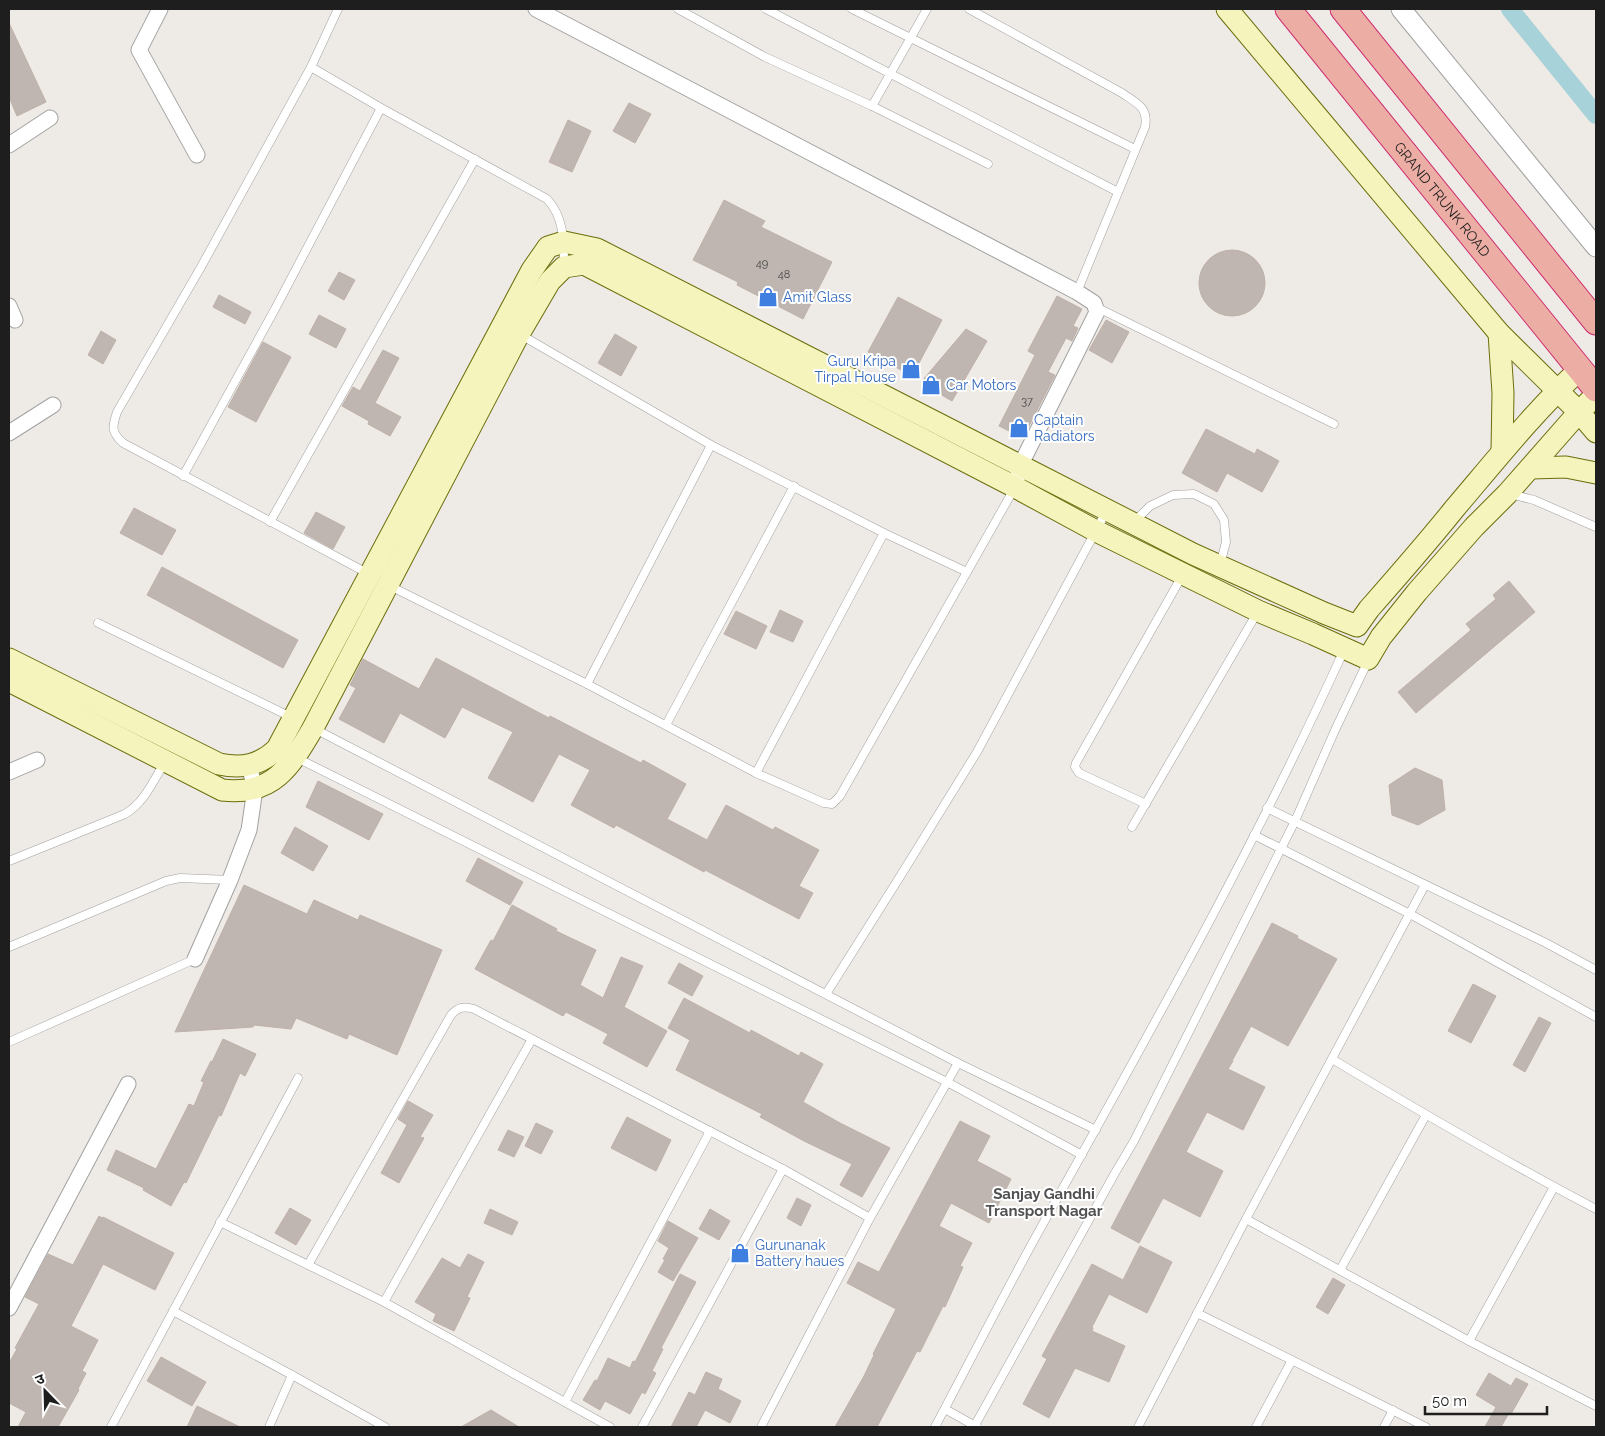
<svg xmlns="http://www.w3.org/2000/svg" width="1605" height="1436" viewBox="0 0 1605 1436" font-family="Raleway,'Noto Sans Devanagari',sans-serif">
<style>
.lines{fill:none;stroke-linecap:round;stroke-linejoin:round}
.canal{stroke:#a8d2d9;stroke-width:18}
.building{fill:#bfb6b1;stroke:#bfb0a8}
.service-casing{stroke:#a2a2a2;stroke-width:9}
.minor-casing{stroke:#a2a2a2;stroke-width:17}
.tertiary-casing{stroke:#a2a2a2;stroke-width:21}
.secondary-casing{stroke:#6b6e0c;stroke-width:23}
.trunk-casing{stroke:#cf2f71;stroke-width:27}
.service{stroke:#fff;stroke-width:8}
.minor{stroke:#fff;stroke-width:15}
.tertiary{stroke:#fff;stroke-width:19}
.secondary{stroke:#f5f4bc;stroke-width:21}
.trunk{stroke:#ecaea4;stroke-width:25}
.labels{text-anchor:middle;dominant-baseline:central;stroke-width:4;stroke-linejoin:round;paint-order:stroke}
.number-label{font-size:11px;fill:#464443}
.street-label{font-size:14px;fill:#1e1e1e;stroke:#fff}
.shop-label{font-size:14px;fill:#366cbe;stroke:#fff;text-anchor:start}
.neighbourhood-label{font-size:15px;font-weight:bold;fill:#515151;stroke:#fff}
</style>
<rect width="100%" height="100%" fill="#eeeae5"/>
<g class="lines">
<path class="canal" d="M1510 9 1596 115"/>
</g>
<g class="building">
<path d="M9 23 46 102 17 116 9 97Z"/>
<path d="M629 103 651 114 635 143 613 131Z"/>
<path d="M568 120 591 131 572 172 549 162Z"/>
<path d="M724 200 765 221 761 227 832 262 803 319 737 285 738 282 693 260Z"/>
<circle cx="1232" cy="283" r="33"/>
<path d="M339 272 355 280 344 300 328 291Z"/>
<path d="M219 295 251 312 245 324 213 307Z"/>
<path d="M1057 296 1082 309 1073 326 1078 328 1072 341 1066 338 1048 372 1055 375 1023 438 999 426 1035 355 1028 351Z"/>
<path d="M898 297 942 320 912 376 868 352Z"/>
<path d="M319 315 346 329 336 348 309 334Z"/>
<path d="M1106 320 1129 332 1112 363 1089 350Z"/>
<path d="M966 329 987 341 952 401 933 390 934 388 922 381Z"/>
<path d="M101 331 116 340 103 364 88 355Z"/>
<path d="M615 334 637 347 621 376 598 363Z"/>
<path d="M263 342 291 357 256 422 228 407Z"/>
<path d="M383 350 399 358 375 403 401 417 390 436 368 424 369 421 342 406 353 387 360 391Z"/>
<path d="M1206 429 1255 454 1257 449 1279 461 1262 492 1227 473 1217 492 1182 473Z"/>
<path d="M134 508 176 530 162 555 120 533Z"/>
<path d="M316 512 345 527 333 549 304 533Z"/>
<path d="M162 567 298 640 283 668 147 595Z"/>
<path d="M1509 581 1535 612 1416 713 1398 692 1471 630 1466 624 1496 599 1493 595Z"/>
<path d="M780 610 803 621 793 642 770 632Z"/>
<path d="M736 611 767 626 756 649 724 634Z"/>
<path d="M436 658 549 718 550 716 641 763 643 760 686 784 667 819 707 840 726 805 773 830 775 827 819 850 799 886 813 893 799 919 705 870 704 872 616 825 614 828 571 805 590 770 559 754 533 802 488 778 513 732 462 707 445 738 400 713 384 743 339 719 356 688 350 685 363 659 419 689Z"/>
<path d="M1415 768 1442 780 1445 810 1418 825 1392 815 1389 785Z"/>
<path d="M318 781 383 814 369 840 306 807Z"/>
<path d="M295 827 328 846 313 871 281 853Z"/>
<path d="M478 858 523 882 510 905 466 881Z"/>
<path d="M244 885 307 914 314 900 358 920 360 915 442 950 397 1055 349 1034 347 1039 296 1018 291 1029 254 1025 253 1027 175 1032Z"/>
<path d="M512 905 557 929 556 931 596 950 580 985 603 998 621 957 643 966 624 1007 667 1031 647 1067 603 1043 608 1034 566 1012 563 1016 475 969 491 940 493 941Z"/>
<path d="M1272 923 1298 936 1297 938 1337 959 1288 1046 1251 1026 1232 1061H1233L1228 1069 1265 1087 1243 1130 1207 1112 1186 1152 1223 1171 1200 1217 1163 1198 1139 1243 1111 1228Z"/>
<path d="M679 963 703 976 692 996 668 983Z"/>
<path d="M1473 984 1496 996 1471 1043 1448 1031Z"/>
<path d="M684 998 750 1033 751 1030 799 1056 801 1052 823 1064 803 1102 840 1123 890 1148 862 1197 840 1185 852 1164 804 1141 760 1117 762 1114 676 1070 690 1040 668 1028Z"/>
<path d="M1539 1017 1551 1023 1525 1072 1513 1065Z"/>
<path d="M223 1039 256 1054 245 1076 240 1073 221 1116 219 1115 186 1183 184 1182 171 1206 143 1190 144 1188 107 1170 116 1150 156 1169 189 1104 194 1106 204 1082 201 1081 211 1061 212 1062Z"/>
<path d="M408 1101 433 1115 420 1137 424 1138 399 1183 381 1173 407 1125 398 1119Z"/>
<path d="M627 1117 671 1140 656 1171 611 1148Z"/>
<path d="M960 1121 990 1136 977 1161 1011 1179 989 1223 951 1203 939 1226 972 1243 960 1266 963 1267 945 1307 943 1306 920 1352 917 1351 877 1427H835L864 1376 874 1355 873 1354 896 1309 847 1283 858 1262 879 1272Z"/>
<path d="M536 1123 553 1131 541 1154 525 1146Z"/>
<path d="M508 1130 524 1137 514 1157 498 1150Z"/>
<path d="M797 1198 811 1205 801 1226 787 1218Z"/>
<path d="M290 1208 311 1220 296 1245 275 1233Z"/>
<path d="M490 1209 518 1222 512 1235 484 1223Z"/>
<path d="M710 1209 730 1221 719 1240 699 1229Z"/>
<path d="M99 1216 102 1218 103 1217 174 1253 155 1290 103 1264 71 1326 98 1340 82 1371 86 1373 78 1389 79 1390 58 1427H18L26 1412 9 1403V1363L17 1349 15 1348 39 1304 25 1297 48 1254 73 1265Z"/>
<path d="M668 1221 698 1238 673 1281 658 1272 665 1260 663 1259 669 1248 658 1241Z"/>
<path d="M1140 1246 1172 1262 1147 1313 1109 1294 1092 1327 1093 1328 1092 1331 1125 1346 1109 1382 1075 1368 1049 1418 1023 1404 1047 1359 1042 1356 1092 1264 1123 1280Z"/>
<path d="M468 1254 484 1262 467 1297 470 1298 454 1331 433 1321 436 1314 415 1302 442 1258 460 1268Z"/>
<path d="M680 1274 696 1282 661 1348 663 1349 652 1371 656 1373 645 1394 642 1392 630 1414 605 1401 600 1410 583 1400 595 1380 597 1381 608 1358 630 1368 633 1361 635 1362Z"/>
<path d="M1333 1278 1345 1285 1328 1314 1316 1307Z"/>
<path d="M161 1357 206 1382 192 1406 147 1381Z"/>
<path d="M706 1372 722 1379 718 1389 741 1401 730 1423 705 1410 696 1427H671L689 1392 695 1395Z"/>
<path d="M1489 1373 1511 1386 1516 1378 1528 1384 1511 1414 1509 1413 1501 1427H1485L1496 1407 1476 1395Z"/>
<path d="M197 1406 240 1427H187Z"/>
<path d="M491 1410 519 1427H461Z"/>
</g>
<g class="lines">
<defs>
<g id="service">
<path d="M338 9 311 67 201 267 117 412C112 427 111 432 123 443L369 574"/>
<path d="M678 9 765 57 872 106 988 164"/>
<path d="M766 9 1118 192"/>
<path d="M852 9 1135 149"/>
<path d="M969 9 1122 93C1136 103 1149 107 1145 127L1077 292"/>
<path d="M311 67 381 108 547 199C564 217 564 241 564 265"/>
<path d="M872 106 927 9"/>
<path d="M1096 307 1334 424"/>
<path d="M521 335 711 445 884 533 967 572"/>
<path d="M183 476 275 309 381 108"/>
<path d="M1510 494 1534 500 1596 527"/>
<path d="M270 522 475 159"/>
<path d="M1134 522 1150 506 1173 495 1194 494 1214 504 1224 520 1226 542 1220 565"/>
<path d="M390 586 587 684 756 773 824 803 832 804 840 796 1014 489"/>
<path d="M98 623 291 717"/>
<path d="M587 684 711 445"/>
<path d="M666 725 794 486"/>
<path d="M315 729 958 1063 1096 1130"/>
<path d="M297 758 947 1082 1082 1155"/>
<path d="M756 773 884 533"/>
<path d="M1146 804 1079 773 1075 767 1076 763 1182 576"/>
<path d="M1267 808 1546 943 1596 970"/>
<path d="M1132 827 1257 613"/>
<path d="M1254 835 1410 914 1596 1017"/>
<path d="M9 861 125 814C145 802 153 781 165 762"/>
<path d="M9 947 166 881 180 878 230 880"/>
<path d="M826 994 901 875 977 752 1106 512"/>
<path d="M9 1042 195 959"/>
<path d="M1332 1059C1419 1111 1506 1162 1596 1209"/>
<path d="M1246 1219 1469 1341 1596 1406"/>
<path d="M220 1222 384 1302 610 1427"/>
<path d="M308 1265 451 1015C458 1007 464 1006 474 1009L783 1169 870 1218"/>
<path d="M1340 1270 1426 1115"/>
<path d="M384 1302 532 1039"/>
<path d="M173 1311 292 1375 385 1427"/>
<path d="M1197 1313 1426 1427"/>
<path d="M1469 1341 1554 1187"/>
<path d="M565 1402 710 1131"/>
<path d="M945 1409 977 1427"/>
<path d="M111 1427 298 1078"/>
<path d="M269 1427 292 1375"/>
<path d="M642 1427 783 1169"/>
<path d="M761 1427 870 1218 958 1063"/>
<path d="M935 1427C968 1365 1000 1302 1034 1240 1142 1046 1252 853 1344 650"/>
<path d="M974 1427 1115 1173 1134 1141 1295 821 1336 728 1368 661"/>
<path d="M1138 1427 1246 1219 1425 885"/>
<path d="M1256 1427 1292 1360"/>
<path d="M1384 1427 1393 1410"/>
</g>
<g id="minor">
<path d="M160 9 139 50 197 155"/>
<path d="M536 9 1077 292 1094 303 1097 312 1020 466 1015 487"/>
<path d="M9 145 50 118"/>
<path d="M9 306 15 320"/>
<path d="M9 433 53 405"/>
<path d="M9 772 37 760"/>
<path d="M195 959 230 880 249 830 255 789 249 765"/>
<path d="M9 1308 128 1084"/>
</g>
<path id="tertiary" d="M1401 9 1596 247"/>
<g id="secondary">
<path d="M1227 9 1499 333 1579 412 1596 432"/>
<path d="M1499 333 1503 393 1502 451"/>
<path d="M1531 468 1566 467 1596 473"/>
<path d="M9 659 219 764C243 769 260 765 277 749L532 270 548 247 564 242 597 249 1193 554 1324 613 1357 626 1369 609C1398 576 1427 543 1455 508 1495 461 1534 412 1579 370"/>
<path d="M9 681 222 790C273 796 290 767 313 728L519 334 550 281 564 267 584 264 1015 487 1096 531 1258 611 1313 634 1368 659 1381 637 1417 592 1474 527 1507 494 1579 412 1596 395"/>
</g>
<g id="trunk">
<path id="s1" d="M1288 9 1596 389"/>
<path d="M1343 9 1596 322"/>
</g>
</defs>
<use href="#service" class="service-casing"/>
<use href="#minor" class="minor-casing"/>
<use href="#tertiary" class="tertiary-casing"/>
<use href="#secondary" class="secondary-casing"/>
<use href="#trunk" class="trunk-casing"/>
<use href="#service" class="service"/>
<use href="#minor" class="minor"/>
<use href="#tertiary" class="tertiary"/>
<use href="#secondary" class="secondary"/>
<use href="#trunk" class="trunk"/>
</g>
<defs>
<symbol id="shop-bare" viewBox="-9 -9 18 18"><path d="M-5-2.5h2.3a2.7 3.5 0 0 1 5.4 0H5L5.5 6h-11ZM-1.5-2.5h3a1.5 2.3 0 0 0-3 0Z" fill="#3f7fe0" stroke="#fff" stroke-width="2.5" paint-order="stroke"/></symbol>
</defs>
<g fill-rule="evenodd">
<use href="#shop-bare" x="754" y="283" width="28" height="28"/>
<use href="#shop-bare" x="897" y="355" width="28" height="28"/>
<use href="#shop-bare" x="917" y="371" width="28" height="28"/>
<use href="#shop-bare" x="1005" y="414" width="28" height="28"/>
<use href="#shop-bare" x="726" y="1239" width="28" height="28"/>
</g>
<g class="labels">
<g class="number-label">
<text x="762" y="263">49</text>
<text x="784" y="274">48</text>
<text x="1027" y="401">37</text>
</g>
<g class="street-label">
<text stroke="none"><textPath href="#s1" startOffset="245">GRAND TRUNK ROAD</textPath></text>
</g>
<g class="shop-label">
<text x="783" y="297">Amit Glass</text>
<text x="896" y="361" text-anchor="end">Guru Kripa<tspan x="896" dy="16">Tirpal House</tspan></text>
<text x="946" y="385">Car Motors</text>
<text x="1034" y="420">Captain<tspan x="1034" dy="16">Radiators</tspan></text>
<text x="755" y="1245">Gurunanak<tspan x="755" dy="16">Battery haues</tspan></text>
</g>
<g class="neighbourhood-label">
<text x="1044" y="1194">Sanjay Gandhi<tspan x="1044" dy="17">Transport Nagar</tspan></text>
</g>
</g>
<rect width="1605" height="1436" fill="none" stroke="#1e1e1e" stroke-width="20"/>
<g transform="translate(45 1391) rotate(337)" stroke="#ffffff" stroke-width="4" paint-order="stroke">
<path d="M0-4L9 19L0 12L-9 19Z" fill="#1e1e1e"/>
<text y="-8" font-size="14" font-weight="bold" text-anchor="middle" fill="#1e1e1e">उ</text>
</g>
<path d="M1425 1406v8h122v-8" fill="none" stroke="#1e1e1e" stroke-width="2.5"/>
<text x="1432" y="1406" font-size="15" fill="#1e1e1e" stroke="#ffffff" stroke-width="4" paint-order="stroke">50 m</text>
</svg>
